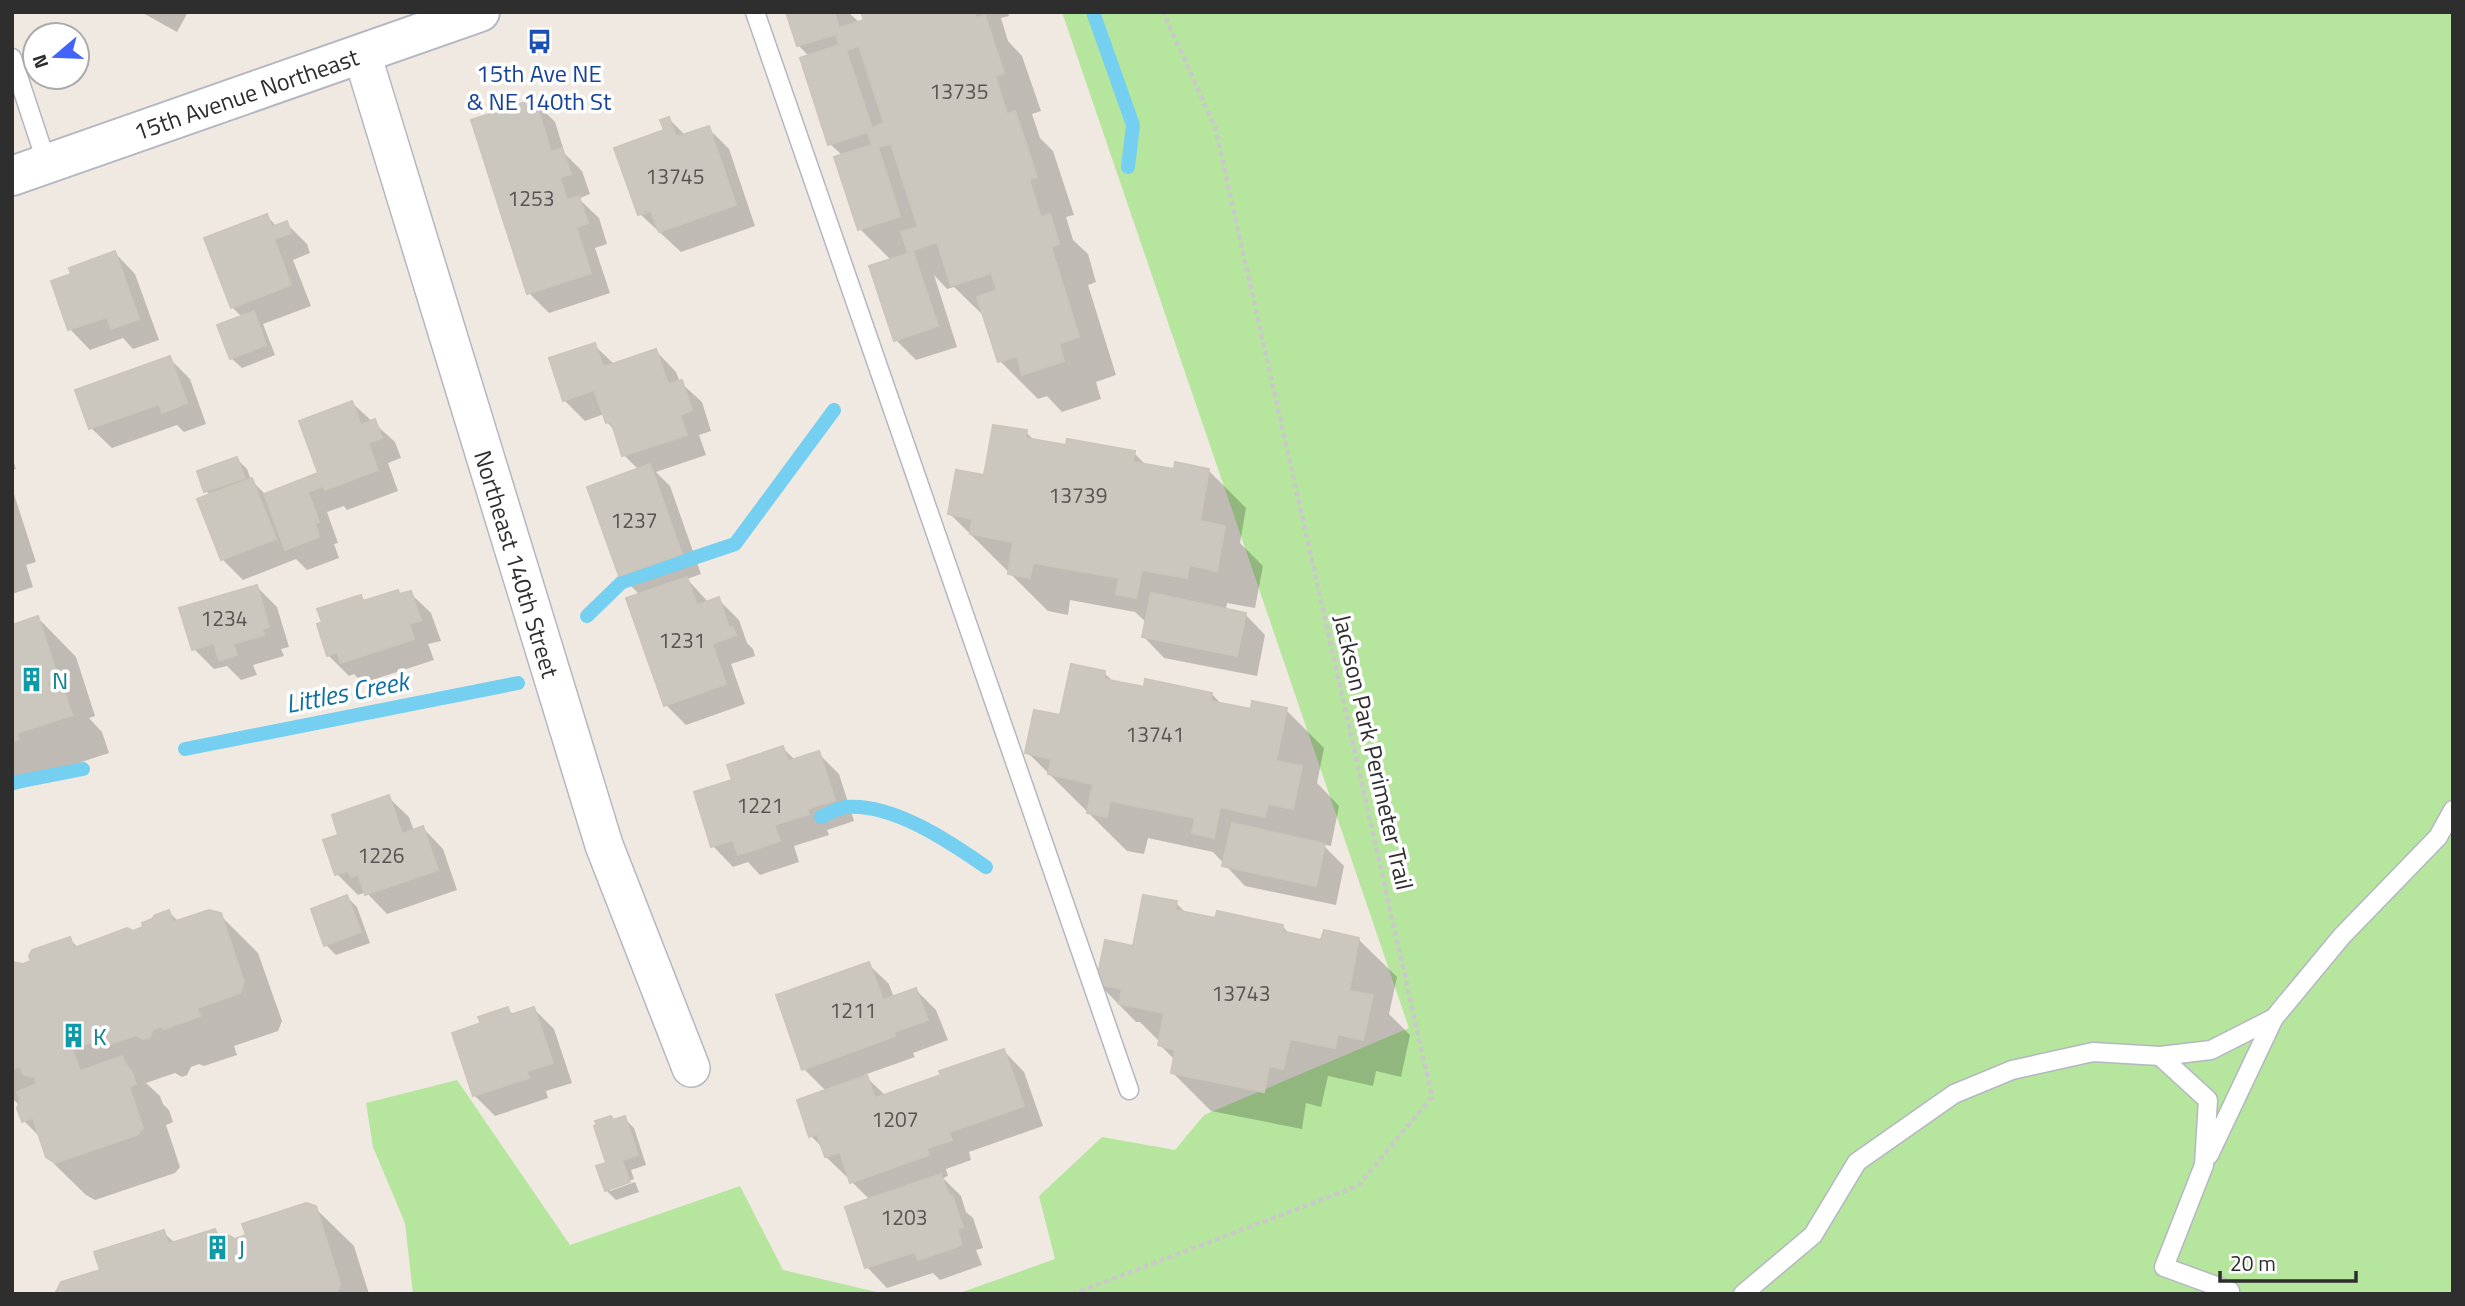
<svg xmlns="http://www.w3.org/2000/svg" width="2465" height="1306" viewBox="0 0 2465 1306" font-family="'Titillium Web',sans-serif">
<style>
.green{fill:#b6e59e}
.shadow{fill:#0003}
.lines{fill:none;stroke-linecap:round;stroke-linejoin:round}
.stream{stroke:#75cff0;stroke-width:14}
.building{fill:#cbc7bf;stroke:#cbc5ba;stroke-width:2;fill-rule:evenodd}
.lane-casing{stroke:#b4b7c1;stroke-width:21}
.street-casing{stroke:#b4b7c1;stroke-width:40}
.secondary-casing{stroke:#b4b7c1;stroke-width:42}
.path{stroke:#c9c9c9;stroke-width:4.5;stroke-dasharray:5 3.5;stroke-linecap:butt}
.lane{stroke:#fff;stroke-width:18}
.street{stroke:#fff;stroke-width:37}
.secondary{stroke:#fff;stroke-width:38}
.labels{text-anchor:middle;dominant-baseline:central;stroke-width:7;stroke-linejoin:round;paint-order:stroke}
.number-label{font-size:21px;fill:#555452}
.transit-label{font-size:24px;fill:#164399;stroke:#fff}
.street-label{font-size:24px;fill:#2e2e2e;stroke:#fff}
.culture-label{font-size:24px;fill:#0d838f;stroke:#fff;text-anchor:start}
.water-label{font-size:26px;font-style:italic;fill:#0d6fa3;stroke:#fff}
</style>
<rect width="100%" height="100%" fill="#efe9e1"/>
<g class="green">
<path d="M1062 12H2453V1294H957L1055 1259 1039 1196 1102 1137 1175 1150 1204 1115 1409 1028Z"/>
<path d="M457 1080 570 1245 740 1186 783 1270 885 1294H413L405 1223 373 1147 366 1103Z"/>
</g>
<g class="shadow">
<path d="M141 12H188L177 32Z"/>
<path d="M788 12H848L860 23 866 21 863 12H1008L1009 16 1001 18 1008 41 1022 56 1041 111 1032 114 1040 138 1053 151 1074 215 1066 217 1073 240 1088 254 1096 282 1088 285 1116 375 1096 382 1101 399 1062 412 1047 396 1038 399 1000 361 986 318 954 287 947 289 934 275 957 347 916 360 896 340 892 261 860 229 843 156 830 144 810 57 798 45Z"/>
<path d="M534 101 555 122 565 154 582 171 590 194 580 198V200L599 218 607 244 595 248 610 293 549 313 529 293Z"/>
<path d="M669 119 686 136 708 128 729 149 755 226 681 252 640 214 617 149 666 131Z"/>
<path d="M267 216 277 227 286 223 307 244 310 253 293 260 311 306 263 324 275 355 242 368 231 358 242 317 232 307Z"/>
<path d="M115 253 135 274 159 340 133 349 123 338 90 350 70 329 53 282 74 275Z"/>
<path d="M594 345 615 365 656 351 676 372 680 382 702 402 711 431 699 435 706 455 656 472 670 486 701 574 687 579 709 603 718 599 739 620 747 643 753 649 755 656 731 664 745 704 686 725 666 705 640 595 620 575 639 470 624 455 616 432 607 422 604 414 585 421 564 400Z"/>
<path d="M169 358 190 379 206 424 184 432 177 425 112 448 91 428Z"/>
<path d="M352 403 395 442 401 458 388 463 398 491 347 510 344 506 327 512 338 543 334 544 339 558 307 570 296 559 243 580 222 559 211 496 206 491 237 459 247 469 251 480 266 495 321 474Z"/>
<path d="M1026 432 1036 442 1134 453 1147 466 1175 471 1208 470 1246 508 1240 543 1263 566 1255 608 1227 603 1226 610 1245 614 1265 635 1257 676 1164 658 1144 637 1147 623 1135 612 1070 600 1068 615 1048 611 950 514Z"/>
<path d="M12 457 16 469 12 470Z"/>
<path d="M12 488 36 562 26 565 33 587 12 594Z"/>
<path d="M257 587 277 607 289 647 281 649 284 656 253 665 257 675 241 680 227 666 214 669 194 649Z"/>
<path d="M397 592 401 595 410 593 431 613 441 641 428 644 434 660 363 683 354 674 349 676 328 655 361 597 366 602Z"/>
<path d="M38 618 76 657 95 716 89 718 102 732 109 753 54 771 56 777 12 791V627Z"/>
<path d="M1104 673 1115 683 1145 689 1212 694 1222 705 1252 711 1286 710 1324 748 1317 783 1339 806 1331 846 1322 844 1344 866 1336 905 1245 886 1213 852 1148 838 1144 854 1127 851 1027 752Z"/>
<path d="M783 748 795 760 818 753 839 774 854 821 827 830 829 835 794 846 799 862 760 875 748 862 733 867 713 846Z"/>
<path d="M388 797 409 817 414 831 423 828 443 849 457 890 387 914 366 892 358 895 337 874 341 836Z"/>
<path d="M347 897 357 907 370 943 336 955 326 945Z"/>
<path d="M1176 903 1187 914 1217 920 1282 926 1291 935 1323 942 1358 939 1397 977 1389 1014 1410 1035 1401 1077 1376 1071 1373 1086 1328 1076 1321 1107 1306 1103 1302 1129 1211 1111 1172 1072 1175 1060 1160 1045V1042L1140 1022H1136L1098 983Z"/>
<path d="M169 912 179 922 220 915 258 953 282 1021 278 1031 234 1046 237 1055 204 1066 199 1064 191 1067 187 1075 182 1077 175 1073 146 1083 160 1096 163 1104 169 1110 173 1122 166 1125 180 1167 175 1173 95 1200 86 1195 47 1157 41 1138 24 1121 20 1106 12 1098V964L23 966 69 939 79 948 133 933 145 928Z"/>
<path d="M868 964 889 984 894 998 916 990 936 1010 948 1040 913 1053 915 1057 864 1075 886 1096 1004 1051 1024 1072 1043 1126 969 1152 971 1160 946 1169 948 1176 943 1178 961 1196 966 1212 973 1218 983 1248 976 1250 982 1265 940 1280 933 1273 887 1288 867 1267 870 1200 852 1182 850 1176 847 1177 826 1157 823 1148 811 1136 826 1091 804 1069Z"/>
<path d="M507 1009 514 1015 534 1009 554 1029 572 1083 546 1091 548 1098 495 1116 474 1095 483 1025Z"/>
<path d="M624 1118 634 1128 646 1165 631 1170 634 1179 610 1187V1191L635 1182 639 1192 616 1200 606 1190 609 1164 614 1121Z"/>
<path d="M315 1208 354 1246 369 1294H57L103 1271 163 1232 175 1243 215 1230 223 1239 235 1240Z"/>
</g>
<g class="lines">
<g class="stream">
<path d="M1093 12 1133 125 1128 167"/>
<path d="M587 616 622 582 735 544 834 410"/>
<path d="M185 749 518 683"/>
<path d="M12 783 83 769"/>
<path d="M821 817C828 814 838 808 846 807 893 803 950 842 986 867"/>
</g>
</g>
<g class="building">
<path d="M786 12H834L839 28 864 20 861 12H974L976 18 985 15 1004 73 995 76 1007 114 1015 111 1037 177 1029 179 1041 217 1050 214 1059 244 1051 247 1079 337 1059 344 1064 361 1022 375 1017 356 998 362 977 297 997 290 991 273 951 286 937 242 908 252 901 232 918 227 891 144 878 147 900 216 858 230 834 157 872 145 868 132 828 145 800 58 839 45 836 34 797 46ZM859 46 884 123 872 128 846 50Z"/>
<path d="M535 99 551 152 562 148 571 174 560 177 567 200 579 196 588 223 576 227 591 273 527 294 471 120Z"/>
<path d="M669 117 676 137 709 126 736 205 659 232 651 211 638 215 614 148 664 130 660 120Z"/>
<path d="M267 214 272 227 287 221 291 233 274 239 291 285 231 308 204 238Z"/>
<path d="M115 251 139 319 111 329 107 317 68 330 51 281 71 274 69 268Z"/>
<path d="M913 252 938 326 894 341 869 266Z"/>
<path d="M254 311 266 345 230 359 217 325Z"/>
<path d="M595 343 603 367 656 349 668 384 682 380 692 410 680 415 687 435 622 456 611 421 606 423 594 390 563 401 549 358Z"/>
<path d="M170 356 187 403 162 413 159 404 89 429 75 390Z"/>
<path d="M352 401 361 425 375 419 382 438 368 443 378 470 325 490 323 486 308 492 319 522 315 523 319 537 285 550 264 494 318 473 299 421Z"/>
<path d="M993 425 1027 430 1026 438 1066 445 1067 439 1135 451 1133 462 1174 469 1175 462 1209 469 1200 521 1225 526 1217 571 1189 565 1187 578 1142 570 1136 598 1116 594 1119 578 1033 563 1030 578 1008 574 1013 542 970 534 972 519 948 514 956 470 984 475Z"/>
<path d="M237 457 245 478 204 492 197 471Z"/>
<path d="M650 464 682 554 619 576 587 487Z"/>
<path d="M252 478 276 539 221 560 197 499Z"/>
<path d="M687 577 697 605 719 597 729 628 733 627 736 635 712 644 726 684 664 706 626 598Z"/>
<path d="M257 585 269 627 262 629 264 635 233 644 237 655 219 661 214 643 192 650 179 608Z"/>
<path d="M398 590 399 594 411 591 421 620 409 624 414 639 341 663 337 652 327 656 317 624 322 622 317 609 361 595 363 601Z"/>
<path d="M1151 593 1246 613 1237 656 1142 637Z"/>
<path d="M38 616 58 678 47 682 52 695 64 692 72 715 17 733 19 739 12 741V625Z"/>
<path d="M1071 664 1105 671 1104 679 1144 687 1145 679 1212 693 1210 701 1251 709 1252 701 1287 708 1276 761 1302 766 1293 809 1268 804 1265 817 1220 807 1214 838 1192 833 1195 818 1110 801 1107 817 1087 813 1093 784 1048 774 1051 759 1025 753 1034 710 1060 715Z"/>
<path d="M783 746 788 761 819 751 835 800 807 809 809 814 774 825 780 841 738 855 733 840 711 847 694 792 732 780 727 765Z"/>
<path d="M389 795 402 834 423 826 438 870 365 895 358 874 351 877 348 871 335 875 323 840 338 835 332 815Z"/>
<path d="M1232 823 1325 844 1316 886 1222 866Z"/>
<path d="M347 895 361 932 324 946 311 909Z"/>
<path d="M1143 895 1177 901 1175 910 1215 918 1217 911 1283 925 1282 931 1321 940 1324 930 1359 938 1349 991 1373 995 1363 1040 1338 1034 1335 1048 1290 1039 1283 1069 1269 1066 1264 1092 1171 1073 1175 1050 1158 1045 1164 1013 1119 1004 1122 989 1096 984 1105 940 1133 946Z"/>
<path d="M169 910 173 922 209 910 221 913 244 982 240 993 197 1008 200 1016 165 1029 160 1027 153 1029 150 1037 143 1039 136 1035 97 1049 95 1041 72 1049 80 1071 122 1056 126 1065 131 1070 136 1084 129 1087 143 1128 137 1135 55 1163 46 1157 33 1118 22 1122 17 1108 20 1101 17 1092 37 1084 34 1076 31 1077 23 1074 20 1066 12 1069V962L23 964 31 961 29 956 32 950 70 937 74 948 127 928 133 931 143 927 142 923 152 919 155 915Z"/>
<path d="M869 962 883 1000 916 988 928 1020 894 1032 895 1036 802 1070 776 995Z"/>
<path d="M508 1007 510 1015 534 1007 553 1063 527 1071 529 1078 473 1096 452 1033 481 1023 478 1017Z"/>
<path d="M1004 1049 1024 1106 949 1132 952 1140 927 1148 929 1155 850 1183 840 1152 825 1157 817 1134 809 1137 797 1100 867 1075 875 1098 941 1075 939 1071Z"/>
<path d="M611 1116 613 1120 625 1116 638 1155 622 1160 630 1182 605 1191 596 1166 606 1163 594 1126 597 1125 595 1121Z"/>
<path d="M941 1174 949 1196 952 1195 963 1227 957 1229 962 1245 918 1260 915 1252 865 1268 845 1207Z"/>
<path d="M306 1203 316 1206 340 1284 336 1294H55L61 1282 100 1270 94 1252 164 1230 168 1244 215 1229 219 1239 228 1235 235 1239 246 1235 242 1224Z"/>
</g>
<g class="lines">
<defs>
<g id="lane">
<path d="M755 12 1129 1090"/>
<path d="M12 58 47 164"/>
<path d="M2160 1056 2211 1050 2274 1018"/>
<path d="M2209 1155 2274 1018 2342 936 2438 837 2453 810"/>
<path d="M1743 1294 1813 1235 1857 1162 1954 1094 2012 1070 2093 1052 2160 1056 2208 1100 2204 1165 2164 1267 2230 1291"/>
</g>
<path id="street" d="M362 54 604 845 691 1068"/>
<path id="secondary" d="M12 176 480 12"/>
</defs>
<use href="#lane" class="lane-casing"/>
<use href="#street" class="street-casing"/>
<use href="#secondary" class="secondary-casing"/>
<path class="path" d="M1072 1294 1358 1186 1432 1097 1215 127 1163 12"/>
<use href="#lane" class="lane"/>
<use href="#street" class="street"/>
<use href="#secondary" class="secondary"/>
</g>
<defs>
<symbol id="bus-bare" viewBox="-9 -9 18 18"><path d="M-5-6H5V4H4V6H2V4H-2V6H-4V4H-5ZM-3.5-4V0h7V-4ZM-3.5 1.2v1.5H-2V1.2ZM2 1.2v1.5H3.5V1.2Z" fill="#1a4fb4" stroke="#fff" stroke-width="2.5" paint-order="stroke"/></symbol>
<symbol id="building-bare" viewBox="-9 -9 18 18"><path d="M-4-6H4V6H1V3H-1V6H-4ZM-2.5-4.3h1.7v1.8h-1.7ZM.8-4.3h1.7v1.8H.8ZM-2.5-1h1.7V.8h-1.7ZM.8-1h1.7V.8H.8Z" fill="#0f9aa8" stroke="#fff" stroke-width="2.5" paint-order="stroke"/></symbol>
</defs>
<g fill-rule="evenodd">
<use href="#bus-bare" x="522" y="24" width="35" height="35"/>
<use href="#building-bare" x="14" y="662" width="35" height="35"/>
<use href="#building-bare" x="56" y="1018" width="35" height="35"/>
<use href="#building-bare" x="200" y="1230" width="35" height="35"/>
</g>
<g class="labels">
<g class="number-label">
<text x="959" y="91">13735</text>
<text x="675" y="176">13745</text>
<text x="531" y="198">1253</text>
<text x="1078" y="495">13739</text>
<text x="634" y="520">1237</text>
<text x="224" y="618">1234</text>
<text x="682" y="640">1231</text>
<text x="1155" y="734">13741</text>
<text x="760" y="805">1221</text>
<text x="381" y="855">1226</text>
<text x="1241" y="993">13743</text>
<text x="853" y="1010">1211</text>
<text x="895" y="1119">1207</text>
<text x="904" y="1217">1203</text>
</g>
<g class="transit-label">
<text x="539" y="73">15th Ave NE<tspan x="539" dy="28">&amp; NE 140th St</tspan></text>
</g>
<g class="street-label">
<text transform="translate(246 94) rotate(-19)">15th Avenue Northeast</text>
<text transform="translate(517 564) rotate(73)">Northeast 140th Street</text>
<text transform="translate(1374 752) rotate(77)">Jackson Park Perimeter Trail</text>
</g>
<g class="culture-label">
<text x="52" y="680">N</text>
<text x="93" y="1036">K</text>
<text x="238" y="1248">J</text>
</g>
<g class="water-label">
<text transform="translate(347 692) rotate(-11)">Littles Creek</text>
</g>
</g>
<rect width="2465" height="1306" fill="none" stroke="#2e2e2e" stroke-width="28"/>
<g transform="translate(56 56) rotate(251)"><circle r="33" fill="#ffffff" stroke="#ababab" stroke-width="2"/>
<path d="M0-5L12 26L0 18L-12 26Z" fill="#4264fb"/>
<text y="-10" font-size="19" font-weight="bold" text-anchor="middle" fill="#2e2e2e">N</text>
</g>
<path d="M2220 1271v10h136v-10" fill="none" stroke="#2e2e2e" stroke-width="3.5"/>
<text x="2230" y="1271" font-size="21" fill="#2e2e2e" stroke="#ffffff" stroke-width="5" paint-order="stroke">20 m</text>
</svg>
